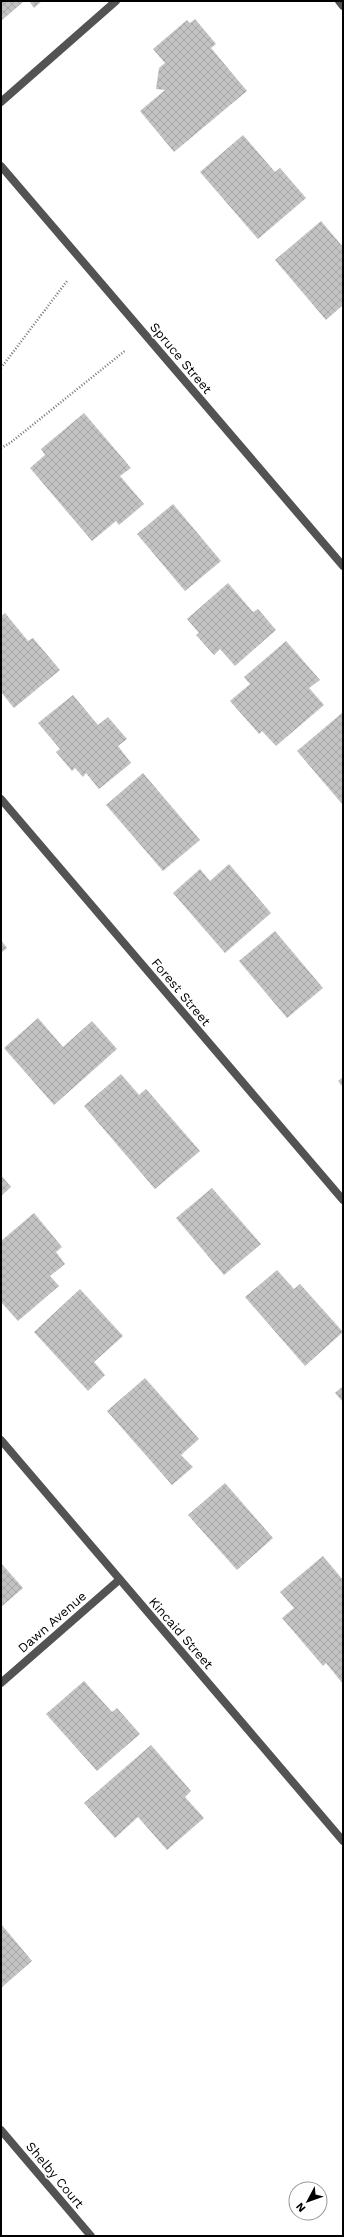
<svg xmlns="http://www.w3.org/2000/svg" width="344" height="2237" viewBox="0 0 344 2237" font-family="'Work Sans',sans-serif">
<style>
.building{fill:url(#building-cross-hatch)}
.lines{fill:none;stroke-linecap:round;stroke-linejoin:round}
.path{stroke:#757575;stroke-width:2.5;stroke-dasharray:1 2;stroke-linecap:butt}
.service{stroke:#535353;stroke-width:8}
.minor{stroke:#535353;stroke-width:8}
.labels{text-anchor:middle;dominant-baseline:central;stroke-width:3.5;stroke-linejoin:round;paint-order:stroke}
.street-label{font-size:13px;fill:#000;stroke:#fff}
</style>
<defs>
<pattern id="building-cross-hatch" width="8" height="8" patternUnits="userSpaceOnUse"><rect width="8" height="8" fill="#c3c3c3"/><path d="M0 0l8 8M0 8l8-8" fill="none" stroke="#a6a6a6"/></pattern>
</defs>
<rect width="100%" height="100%" fill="#fff"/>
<g class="building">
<path d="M1 1H24L1 21Z"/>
<path d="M29 1H42L34 8Z"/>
<path d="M195 19 216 44 211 48 247 91 174 152 140 111 165 90 156 89 159 68 165 63 153 49 187 20 190 23Z"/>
<path d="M243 135 275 172 280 168 306 198 258 239 200 172Z"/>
<path d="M321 221 343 247V305L326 320 275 260Z"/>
<path d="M84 413 131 468 120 476 144 504 119 525 116 521 92 541 30 468 45 455 41 449Z"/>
<path d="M173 504 221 561 185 591 137 534Z"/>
<path d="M228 583 253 612 258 609 276 630 235 666 220 649 214 655 196 635 199 633 187 619Z"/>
<path d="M5 613 28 641 33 638 60 670 14 708 1 692V616Z"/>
<path d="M286 641 320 680 309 688 324 705 276 746 262 731 259 734 230 701 250 684 244 677Z"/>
<path d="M73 695 98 725 108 717 127 739 118 746 131 763 99 789 86 773 83 777 75 768 72 771 56 752 60 749 38 723Z"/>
<path d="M342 713 343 714V805L297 751Z"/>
<path d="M143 773 200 840 163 871 106 805Z"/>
<path d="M229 864 271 913 225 953 173 893 200 869 210 881Z"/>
<path d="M275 931 323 988 287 1018 239 961Z"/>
<path d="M1 940 7 948 1 953Z"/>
<path d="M38 1018 63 1047 92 1021 117 1049 54 1105 4 1048Z"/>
<path d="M121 1074 139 1095 146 1089 200 1151 155 1189 84 1106Z"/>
<path d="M343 1077V1087L338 1081Z"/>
<path d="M1 1175 11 1187 1 1196Z"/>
<path d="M212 1188 261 1244 224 1275 176 1218Z"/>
<path d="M34 1213 62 1247 56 1252 65 1264 50 1276 59 1286 18 1321 1 1302V1241Z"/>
<path d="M277 1270 294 1289 300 1284 343 1332 305 1366 245 1297Z"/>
<path d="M80 1289 123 1336 94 1362 105 1375 88 1391 34 1332Z"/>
<path d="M145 1378 199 1439 181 1455 193 1467 172 1485 107 1411Z"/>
<path d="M343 1386V1402L335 1393Z"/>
<path d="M225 1483 273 1538 237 1570 188 1515Z"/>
<path d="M323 1556 343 1580V1684L326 1663 323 1666 282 1618 294 1608 280 1592Z"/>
<path d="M1 1563 23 1588 1 1607Z"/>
<path d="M84 1681 112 1712 117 1708 140 1734 97 1771 46 1714Z"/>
<path d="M151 1745 191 1791 185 1797 204 1818 167 1850 138 1817 115 1838 84 1803Z"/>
<path d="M1 1924 32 1961 1 1988Z"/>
</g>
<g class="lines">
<g class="path">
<path d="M1 368 67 281"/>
<path d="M1 448 10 443 126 350"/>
</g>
<path class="service" d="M339 1 343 6"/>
<g class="minor">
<path d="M1 102 116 1"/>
<path d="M1 166 343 566"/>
<path d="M1 799 343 1200"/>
<path d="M1 1440 343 1841"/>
<path d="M1 1683 119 1580"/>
<path d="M1 2130 91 2236"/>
</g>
</g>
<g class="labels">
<g class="street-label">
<text transform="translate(181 358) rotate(50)">Spruce Street</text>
<text transform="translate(181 992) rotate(50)">Forest Street</text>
<text transform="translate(52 1622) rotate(-41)">Dawn Avenue</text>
<text transform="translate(181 1633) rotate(49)">Kincaid Street</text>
<text transform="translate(55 2175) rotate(50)">Shelby Court</text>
</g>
</g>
<rect width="344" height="2237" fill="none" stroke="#000000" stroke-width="4"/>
<g transform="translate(308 2201) rotate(229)"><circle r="19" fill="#ffffff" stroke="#999999"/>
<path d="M0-3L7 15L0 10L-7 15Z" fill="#000000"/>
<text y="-6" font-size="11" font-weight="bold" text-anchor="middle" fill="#000000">N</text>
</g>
</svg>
